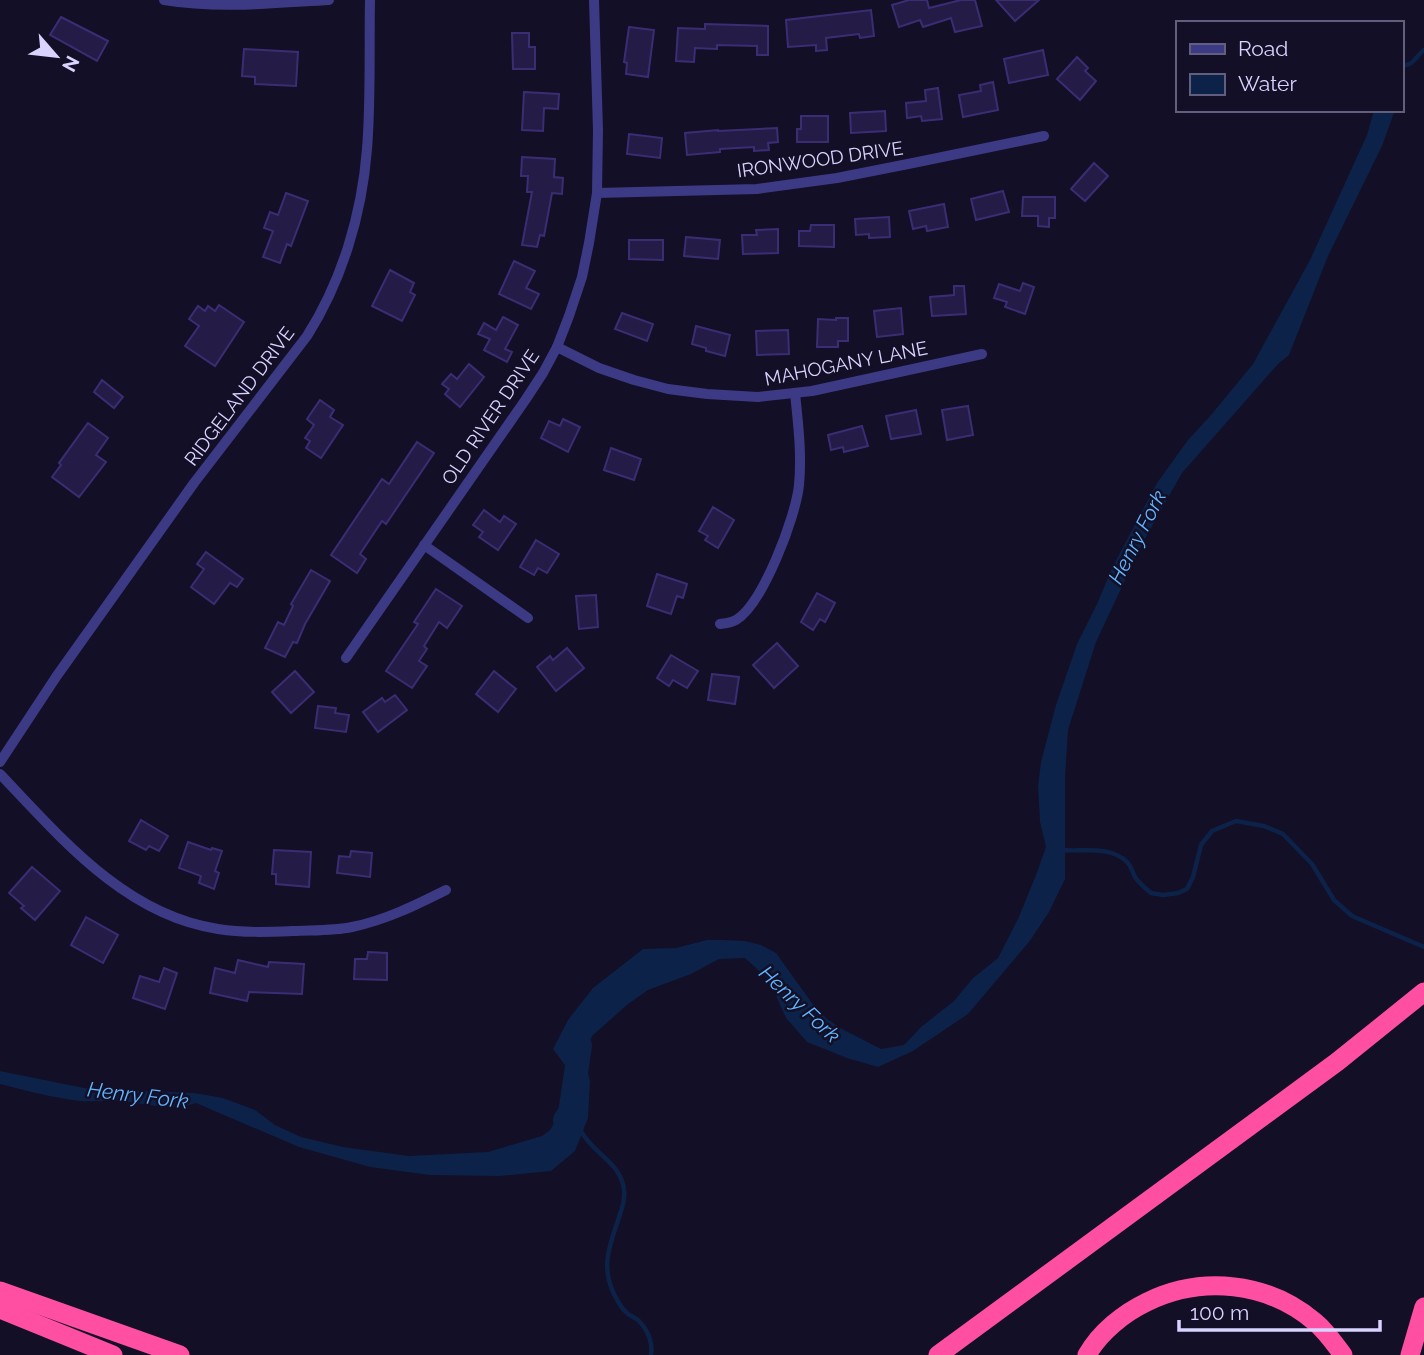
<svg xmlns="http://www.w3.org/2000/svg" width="1424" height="1355" viewBox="0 0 1424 1355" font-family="Raleway,sans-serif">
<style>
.water{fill:#0c2248}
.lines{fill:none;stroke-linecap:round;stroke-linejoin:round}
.stream{stroke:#0c2248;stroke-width:4.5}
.river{stroke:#0c2248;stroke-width:24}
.building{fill:#241b47;stroke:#3b2d73;stroke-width:2}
.minor{stroke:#3d3a85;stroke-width:10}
.motorway{stroke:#ff4fa3;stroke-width:19}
.labels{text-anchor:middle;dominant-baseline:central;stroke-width:5;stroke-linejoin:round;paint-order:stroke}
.street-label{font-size:19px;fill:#d9d4ff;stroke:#130f26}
.water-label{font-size:21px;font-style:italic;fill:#62b6ff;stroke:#130f26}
</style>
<rect width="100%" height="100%" fill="#130f26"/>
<path class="water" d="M1374 110H1395L1382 146 1328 256 1289 355 1278 364 1182 473 1143 542 1096 642 1068 730 1065 778V879L1049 912 1029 942 968 1014 913 1051 878 1067 847 1058 807 1042 786 1018 769 980 745 958 719 959 691 974 648 990 628 1004 592 1036 584 1057 590 1081 588 1118 575 1151 551 1171 499 1176 430 1175 370 1167 299 1147 196 1103C171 1112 146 1103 120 1101 107 1100 94 1102 81 1101 54 1098 27 1091 0 1084V1071L84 1088 194 1093 223 1098 255 1110 275 1125 301 1137 343 1147 409 1156 488 1152 542 1136 550 1130 572 1093 577 1079 564 1064 553 1049 568 1020 593 988 643 949 676 948 707 940H723L745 941 761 945 776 953 812 1003 827 1019 844 1030 881 1049 904 1045 921 1027 954 1001 973 978 998 958 1018 919 1036 875 1046 847 1040 822 1038 786 1041 762 1056 705 1077 644 1097 604 1113 566 1157 483 1188 440 1211 415 1253 364 1310 260 1367 135Z"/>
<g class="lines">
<g class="stream">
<path d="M1401 65C1414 67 1415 56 1424 50"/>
<path d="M1061 850C1082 852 1110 845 1127 862 1131 866 1132 871 1135 877 1139 883 1145 888 1151 893L1163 895 1178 893 1187 889 1193 877 1201 845 1212 831 1236 821 1264 826 1283 834 1312 864 1334 900 1352 916 1424 947"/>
<path d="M581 1131C593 1154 621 1162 624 1190 625 1197 623 1205 621 1211 612 1241 599 1263 614 1294 617 1300 621 1308 626 1312 629 1316 635 1317 639 1321 648 1330 653 1343 651 1355"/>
</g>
<path class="river" d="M565 1120 570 1113 580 1046"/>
</g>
<g class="building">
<path d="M909 0H927L929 8 961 0H975L982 26 955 32 951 18 923 27 920 20 899 27 892 5Z"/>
<path d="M996 0H1039L1015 21Z"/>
<path d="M871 10 874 36 860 38 859 34 826 38 827 50 816 51V45L788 47 786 20Z"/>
<path d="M61 17 108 41 97 61 50 35Z"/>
<path d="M705 24 768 26V55H757V46L717 45V49L695 48 694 62 676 61 678 28 705 29Z"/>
<path d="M629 27 654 30 648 77 626 74 627 63 624 62Z"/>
<path d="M512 33H529V47H535V69H513Z"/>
<path d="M244 49 298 52 296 86 255 84V77L242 76Z"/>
<path d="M1043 50 1048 75 1009 83 1004 59Z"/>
<path d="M1077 57 1088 68 1085 71 1096 81 1080 100 1057 79Z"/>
<path d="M993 82 998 110 963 117 959 95 981 91 980 85Z"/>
<path d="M938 88 942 119 922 121 921 116 907 118 906 103 926 101 925 90Z"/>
<path d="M524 92 559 94 558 109 544 108 543 131 522 130Z"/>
<path d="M885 111 886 131 851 133 850 113Z"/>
<path d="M801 116H828V142H797V129H801Z"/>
<path d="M777 128 778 142 768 143 769 150 754 151V147L720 149V152L687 155 685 133 718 130V131Z"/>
<path d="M629 134 662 138 660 158 627 154Z"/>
<path d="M522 157 555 159 554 177 563 178 562 194 552 193 544 236 540 235 537 247 522 245 532 192H527L528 176H521Z"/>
<path d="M1094 163 1108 176 1085 201 1071 189Z"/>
<path d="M1003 191 1009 212 976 220 971 199Z"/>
<path d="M286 193 308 201 291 246 287 244 280 263 263 257 273 231 264 228 270 212 278 215Z"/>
<path d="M1023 197H1055V218H1049V227L1038 226V216H1022Z"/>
<path d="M944 204 948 227 927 231 926 226 913 229 909 211Z"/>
<path d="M889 217 890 237 869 238V234L856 235 855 219Z"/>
<path d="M811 225H834V247L799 246V231H810Z"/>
<path d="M778 229V253L743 254 742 235H757L756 230Z"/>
<path d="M686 237 720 240 718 259 684 256Z"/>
<path d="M629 240H663V260L629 259Z"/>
<path d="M514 261 535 271 526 288 539 294 531 309 499 294Z"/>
<path d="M390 270 414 283 410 292 415 295 402 321 372 306Z"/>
<path d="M1023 283 1034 287 1025 314 1005 307 1007 302 994 298 999 284 1020 291Z"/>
<path d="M954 286H964L966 314 932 316 930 297 954 295Z"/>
<path d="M219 305 244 322 215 366 185 346 199 326 189 319 198 306 205 311 208 306 215 311Z"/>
<path d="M901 308 903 334 877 337 874 311Z"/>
<path d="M622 313 653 324 647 341 615 329Z"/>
<path d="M503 317 518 325 505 349 512 352 507 362 484 350 490 339 478 334 484 323 496 330Z"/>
<path d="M836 318H848V341H838V347H817L818 319 836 320Z"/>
<path d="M696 326 730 335 725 356 706 351V348L692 344Z"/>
<path d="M788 330 789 354 757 355 756 331Z"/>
<path d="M469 364 484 377 460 407 445 394 449 389 442 384 451 374 457 379Z"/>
<path d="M102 380 123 397 114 408 94 392Z"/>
<path d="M320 400 334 410 330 417 343 425 321 458 306 448 310 441 305 438 314 425 307 419Z"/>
<path d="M968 406 973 435 947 440 942 410Z"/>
<path d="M916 410 921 434 891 439 886 416Z"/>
<path d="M563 419 580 427 568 452 541 438 549 421 560 426Z"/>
<path d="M88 423 108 438 96 455 106 462 79 497 52 477 61 465 59 463Z"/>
<path d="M862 426 868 446 844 452 843 447 831 450 828 435Z"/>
<path d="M417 442 434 453 386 524 382 521 360 554 366 559 357 573 331 555 382 479 389 484Z"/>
<path d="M611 448 641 459 634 480 604 470Z"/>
<path d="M713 507 734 520 718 548 705 540 708 536 699 531Z"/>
<path d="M484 510 500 522 504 516 516 524 498 550 479 537 483 532 473 525Z"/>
<path d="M536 540 559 554 547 573 538 568 534 575 520 567Z"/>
<path d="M206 552 243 579 237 587 230 583 214 604 191 587 204 569 197 564Z"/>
<path d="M311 570 330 581 305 624 297 643 293 642 285 657 265 648 278 622 284 625 293 606 291 604Z"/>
<path d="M657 574 687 584 683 598 677 596 671 614 647 606Z"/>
<path d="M436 589 462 606 447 628 439 622 424 646 427 649 419 661 427 666 412 688 386 671 418 624 414 622Z"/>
<path d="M817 593 835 603 825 622 820 619 813 630 801 622Z"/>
<path d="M596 595 598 627 579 629 576 596Z"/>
<path d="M777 643 798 666 774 688 753 665Z"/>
<path d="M567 648 584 668 556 691 537 667 550 656 553 660Z"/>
<path d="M671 655 698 671 687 688 673 680 669 686 657 678Z"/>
<path d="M295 671 314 692 291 713 272 692Z"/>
<path d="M494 671 516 689 498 712 476 694Z"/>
<path d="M712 674 739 677 735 704 708 700Z"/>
<path d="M395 695 407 710 378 732 363 712 382 698 385 702Z"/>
<path d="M318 706 336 708 335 713 349 715 346 732 315 728Z"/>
<path d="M141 820 168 836 159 851 149 846 146 850 129 841Z"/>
<path d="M188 842 211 850 212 848 222 851 215 871 219 873 214 889 199 883 201 876 179 868Z"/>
<path d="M274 850 311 852 309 887 276 884V874H272Z"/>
<path d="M351 851 372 853 370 877 337 873 339 856 350 857Z"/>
<path d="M32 867 60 891 35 920 21 908 24 906 9 893Z"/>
<path d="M86 917 118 935 103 963 71 945Z"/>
<path d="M368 952 387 953V980L354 979 355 959H367Z"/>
<path d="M238 960 268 967 269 962 304 964 302 994 249 992 247 1001 210 993 215 968 235 973Z"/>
<path d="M164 968 177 973 165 1009 133 998 140 976 159 982Z"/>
</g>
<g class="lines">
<g class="minor">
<path d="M164 0C219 9 275 3 329 0"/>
<path d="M597 193 757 189 837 178 918 162 1044 136"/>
<path d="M557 347 599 368 634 380 668 389 707 394 758 397 812 391 982 354"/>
<path d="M424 545 528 618"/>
<path d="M720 624C726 623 731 623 736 620 763 604 796 516 799 485 802 454 798 423 795 393"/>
<path d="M346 658 526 399 543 373 557 347 569 316 582 277 589 243 597 193 598 130 594 0"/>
<path d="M0 762 56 677 194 483 307 336C342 281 362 214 367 149 371 100 369 50 370 0"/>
<path d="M0 774C61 838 125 915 218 929 243 933 268 932 293 931 312 930 333 931 352 927 386 920 416 905 446 890"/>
</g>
<g class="motorway">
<path d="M0 1291 180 1355"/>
<path d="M0 1309 113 1355"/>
<path d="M938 1355 1337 1062 1424 992"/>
<path d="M1087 1355C1100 1332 1124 1313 1147 1302 1202 1275 1268 1282 1315 1322 1326 1331 1334 1343 1343 1355"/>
<path d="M1410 1355 1424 1307"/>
</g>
</g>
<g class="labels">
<g class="street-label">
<text transform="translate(820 159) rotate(-8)">IRONWOOD DRIVE</text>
<text transform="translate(846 363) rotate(-11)">MAHOGANY LANE</text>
<text transform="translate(239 396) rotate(-53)">RIDGELAND DRIVE</text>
<text transform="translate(490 417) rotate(-56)">OLD RIVER DRIVE</text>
</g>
<g class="water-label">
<text transform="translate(1137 537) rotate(-63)">Henry Fork</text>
<text transform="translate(800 1004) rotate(43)">Henry Fork</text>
<text transform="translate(138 1095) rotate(7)">Henry Fork</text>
</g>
</g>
<rect x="1176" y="21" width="228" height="91" fill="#130f26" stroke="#625e7d" stroke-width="2"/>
<rect x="1190" y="44" width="35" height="10" fill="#3d3a85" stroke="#625e7d" stroke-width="2"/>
<text x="1238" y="56" font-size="21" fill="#d9d4ff">Road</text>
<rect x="1190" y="74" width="35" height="21" fill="#0c2248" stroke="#625e7d" stroke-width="2"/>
<text x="1238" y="91" font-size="21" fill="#d9d4ff">Water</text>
<g transform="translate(56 56) rotate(118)" stroke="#130f26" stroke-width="5" paint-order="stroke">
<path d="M0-5L12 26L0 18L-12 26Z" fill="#d9d4ff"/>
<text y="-10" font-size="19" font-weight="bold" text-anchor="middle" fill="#d9d4ff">N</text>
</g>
<path d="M1179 1320v10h201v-10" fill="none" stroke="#d9d4ff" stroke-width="3.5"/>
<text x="1190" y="1320" font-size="21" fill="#d9d4ff" stroke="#130f26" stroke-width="5" paint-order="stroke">100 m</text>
</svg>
